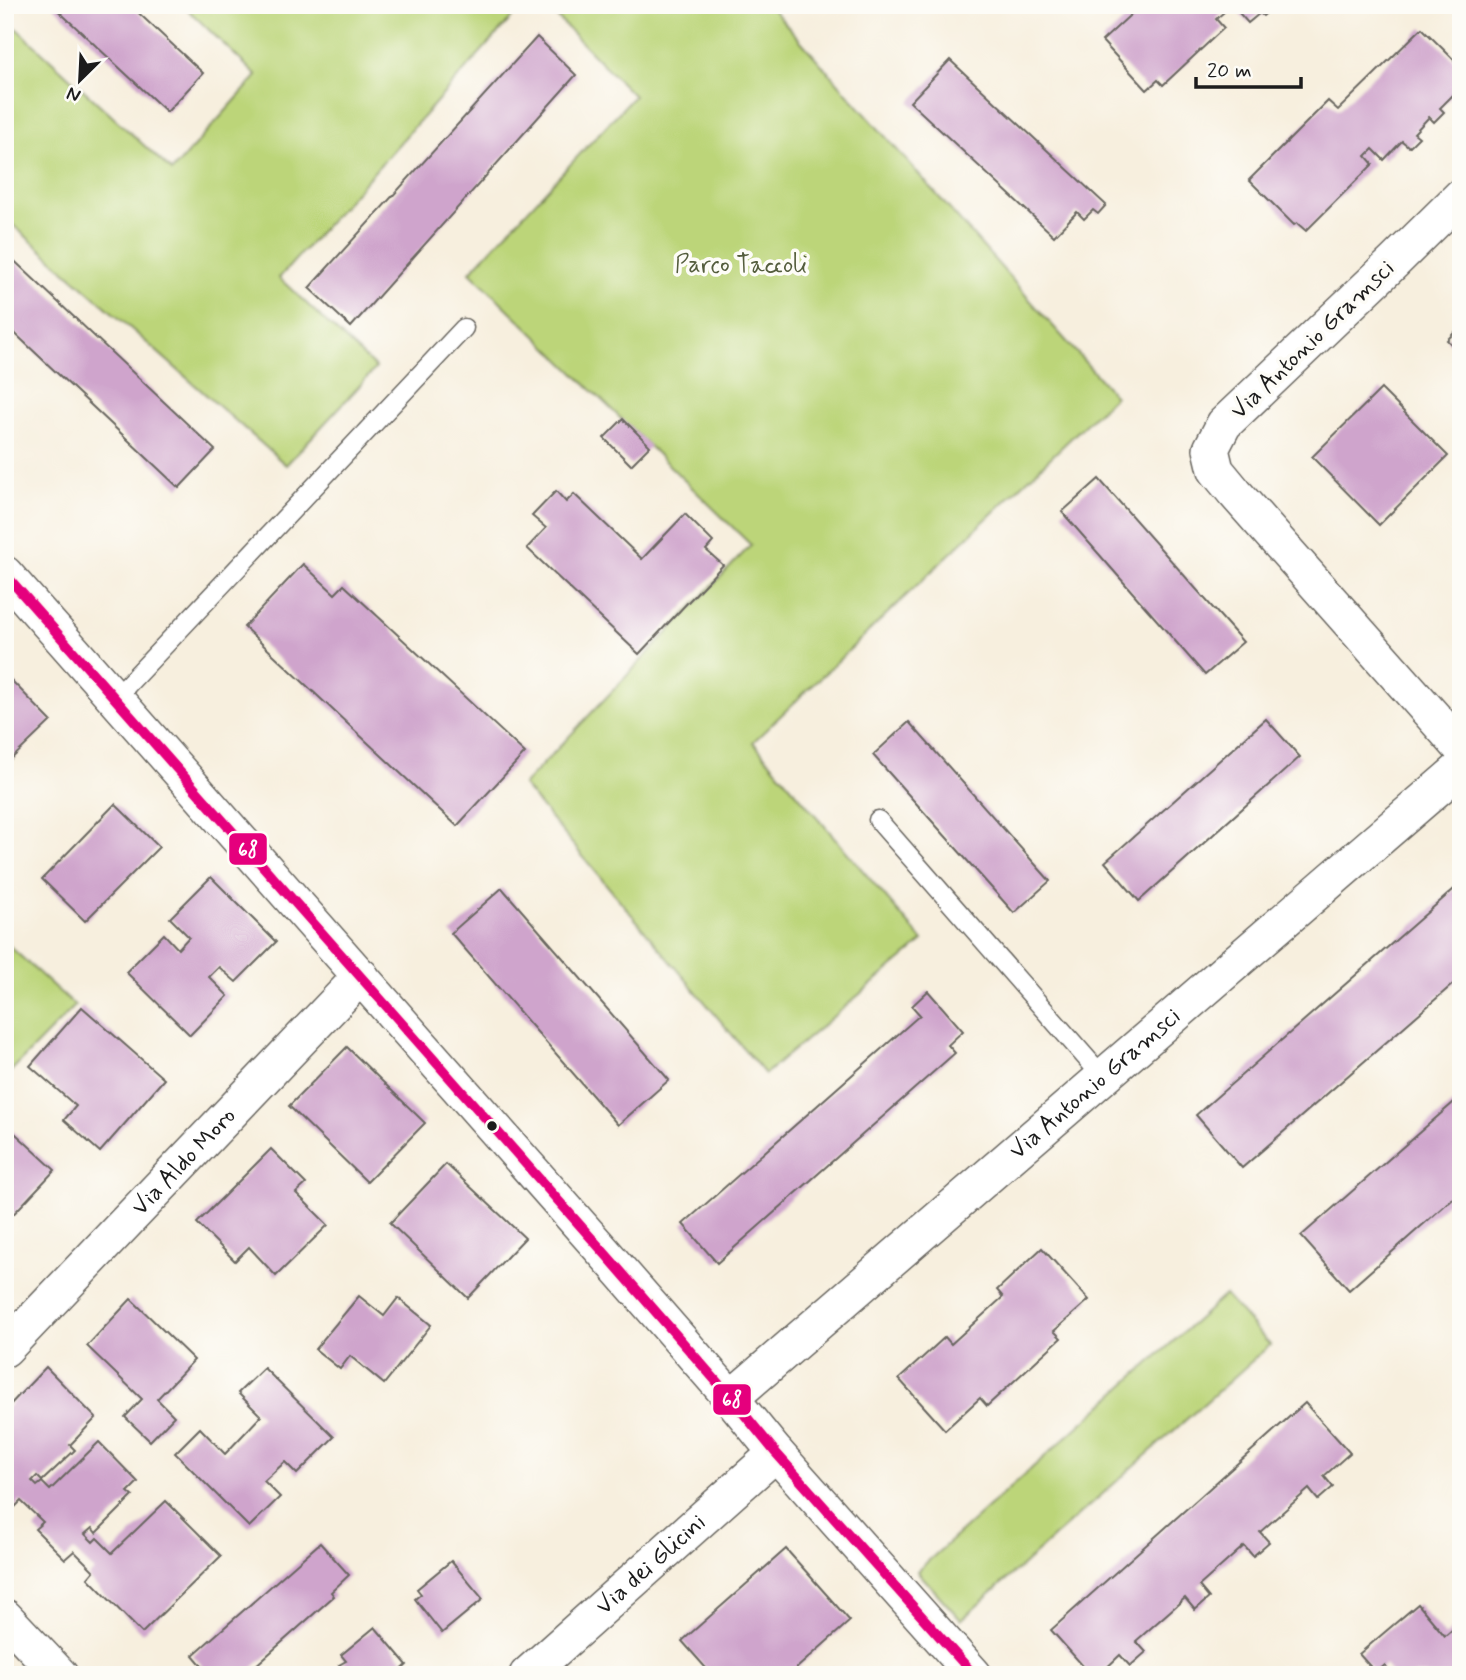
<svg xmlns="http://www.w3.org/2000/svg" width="1466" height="1680" viewBox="0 0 1466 1680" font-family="Mynerve,sans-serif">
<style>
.green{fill:#bcd579;stroke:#6c784a;stroke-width:2}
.building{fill:#cfa4cc}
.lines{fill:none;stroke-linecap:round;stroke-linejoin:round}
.lane-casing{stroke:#696660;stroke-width:21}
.street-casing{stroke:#696660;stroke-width:38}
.lane{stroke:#fff;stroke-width:18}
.street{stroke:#fff;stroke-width:35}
.bus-1-casing{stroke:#fdfcf7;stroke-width:16}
.bus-1{stroke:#e5007d;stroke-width:10}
.bus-dot{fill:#1c1c1c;stroke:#fdfcf7;stroke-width:2.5}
.labels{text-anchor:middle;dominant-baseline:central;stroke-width:7;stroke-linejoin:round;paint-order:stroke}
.park-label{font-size:24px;fill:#545d3d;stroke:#fdfcf7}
.street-label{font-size:24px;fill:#1c1c1c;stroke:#fdfcf7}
.line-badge{stroke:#fdfcf7;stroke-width:2.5}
.badge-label{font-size:19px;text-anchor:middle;font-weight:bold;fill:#fff}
</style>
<rect width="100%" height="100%" fill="#fdfcf7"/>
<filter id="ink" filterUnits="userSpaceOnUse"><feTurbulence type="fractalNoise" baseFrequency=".0143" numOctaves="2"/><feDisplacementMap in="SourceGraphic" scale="14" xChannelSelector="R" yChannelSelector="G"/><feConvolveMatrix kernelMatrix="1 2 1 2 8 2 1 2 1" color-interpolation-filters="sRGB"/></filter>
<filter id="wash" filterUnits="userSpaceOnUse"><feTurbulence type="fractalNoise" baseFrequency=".00686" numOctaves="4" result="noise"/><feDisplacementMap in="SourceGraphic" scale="28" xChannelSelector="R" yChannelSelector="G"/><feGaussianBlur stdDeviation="1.57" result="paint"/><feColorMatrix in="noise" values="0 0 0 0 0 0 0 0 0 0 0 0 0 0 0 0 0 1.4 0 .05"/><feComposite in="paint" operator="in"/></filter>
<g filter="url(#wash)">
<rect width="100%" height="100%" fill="#f7efde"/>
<g class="green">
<path d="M183 5H523L279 278 376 368 286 465 5 218V18L172 171 257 76Z"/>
<path d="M545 5H769L1115 396 753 742 923 941 765 1074 523 785 751 545 470 272 634 96Z"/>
<path d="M5 942 75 1006 5 1077Z"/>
<path d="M1225 1295 1270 1345 961 1620 917 1571Z"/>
</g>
<g id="blocks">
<g class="building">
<path d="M52 5H130L203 73 167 112Z"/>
<path d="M1141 5H1232L1216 19 1224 28 1163 85 1158 80 1147 90 1102 41Z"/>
<path d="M1232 5H1276L1263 16 1260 13 1248 23Z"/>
<path d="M1422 28 1461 67V87L1440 108 1444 112 1434 122 1429 117 1414 133 1419 137 1409 147 1402 141 1384 160 1373 149 1366 156 1373 164 1306 231 1297 223 1294 225 1249 180 1328 101 1338 110Z"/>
<path d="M537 37 576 75 351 327 309 288Z"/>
<path d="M950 60 1106 205 1098 214 1093 210 1084 219 1077 212 1054 236 910 102Z"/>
<path d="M5 252 215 450 179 488 5 324Z"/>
<path d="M1461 326V354L1447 340Z"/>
<path d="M1381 389 1448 456 1379 525 1312 457Z"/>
<path d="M623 419 650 446 631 465 604 438Z"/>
<path d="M1099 479 1243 642 1205 675 1062 512Z"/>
<path d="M556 491 566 502 574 494 642 559 685 514 713 542 706 550 723 565 639 654 527 548 546 528 532 516Z"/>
<path d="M303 564 335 594 344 585 525 753 457 826 244 627Z"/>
<path d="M10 679 51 721 5 765V683Z"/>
<path d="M1266 719 1300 757 1139 901 1105 862Z"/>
<path d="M909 722 1050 881 1014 913 873 755Z"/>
<path d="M115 804 159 847 85 921 42 879Z"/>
<path d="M211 877 276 942 236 982 219 967 209 977 228 996 190 1035 126 972 164 934 178 949 189 937 170 918Z"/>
<path d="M1461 883V977L1242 1168 1196 1115Z"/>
<path d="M502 888 669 1080 618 1125 451 933Z"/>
<path d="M928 991 963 1031 948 1045 955 1053 717 1263 683 1224 920 1015 912 1006Z"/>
<path d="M82 1007 164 1079 100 1152 64 1120 76 1106 30 1066Z"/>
<path d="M347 1047 425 1123 367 1182 289 1106Z"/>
<path d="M1461 1096V1191L1349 1290 1301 1236Z"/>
<path d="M5 1124 55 1170 5 1223Z"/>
<path d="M271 1149 306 1184 296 1193 328 1225 276 1276 249 1247 235 1261 197 1223Z"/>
<path d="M446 1164 525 1238 468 1298 390 1223Z"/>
<path d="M1042 1248 1089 1300 1054 1331 1061 1338 987 1406 980 1398 945 1430 899 1379 945 1337 951 1344 1003 1297 997 1290Z"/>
<path d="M359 1296 384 1316 398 1298 431 1325 384 1384 350 1356 340 1369 315 1349Z"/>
<path d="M131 1299 194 1360 157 1399 174 1416 150 1441 125 1417 142 1399 87 1346Z"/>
<path d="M46 1367 96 1418 70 1445 75 1450 42 1481 37 1476 32 1481 37 1486 42 1482 50 1490 99 1442 138 1482 128 1492 133 1496 96 1533 92 1528 85 1534 93 1542 97 1538 112 1553 166 1501 221 1556 142 1633 88 1578 94 1571 74 1551 65 1559 35 1529 43 1522 21 1501 14 1508 5 1499V1410Z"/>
<path d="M264 1368 334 1437 297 1474 285 1462 264 1481 280 1497 249 1527 175 1453 200 1428 225 1454 261 1416 238 1393Z"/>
<path d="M1305 1403 1350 1453 1324 1476 1333 1487 1318 1500 1309 1489 1260 1532 1269 1542 1253 1556 1244 1546 1199 1586 1209 1598 1195 1610 1185 1598 1136 1641 1146 1652 1130 1666 1120 1655 1099 1675H1091L1051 1630Z"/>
<path d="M320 1543 349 1575 331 1592 334 1596 245 1675H210L193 1655Z"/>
<path d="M786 1549 850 1621 789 1675H712L682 1641Z"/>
<path d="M451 1561 483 1599 442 1633 415 1599 421 1594 417 1589Z"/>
<path d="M1418 1604 1445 1636 1452 1630 1461 1641V1675H1393L1385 1665 1376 1673 1359 1654Z"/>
<path d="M375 1627 407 1665 396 1675H347L339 1665 346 1661 341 1655Z"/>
</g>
</g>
</g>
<g filter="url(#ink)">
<use href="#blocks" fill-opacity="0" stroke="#696660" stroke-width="2"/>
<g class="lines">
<defs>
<g id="lane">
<path d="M115 698 464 328"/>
<path d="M878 820 1103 1077"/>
</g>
<g id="street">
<path d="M1461 196 1394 262 1224 424 1211 449 1216 470 1235 493 1461 748"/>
<path d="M5 574 608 1257 731 1398 776 1453 974 1675"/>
<path id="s1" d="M5 1349 361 976"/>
<path id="s2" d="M731 1398 1461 768"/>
<path d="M5 1617 60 1675"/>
<path id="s3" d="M527 1675 776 1453"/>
</g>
</defs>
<use href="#lane" class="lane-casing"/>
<use href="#street" class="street-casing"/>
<use href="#lane" class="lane"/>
<use href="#street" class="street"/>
<defs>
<path id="bus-1" d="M5 574 608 1257 731 1398 776 1453 974 1675"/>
</defs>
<use href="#bus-1" class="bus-1-casing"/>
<use href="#bus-1" class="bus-1"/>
</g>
</g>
<circle class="bus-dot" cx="492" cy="1126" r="6"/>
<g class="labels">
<g class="park-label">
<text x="741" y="265">Parco Taccoli</text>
</g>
<g class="street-label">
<text transform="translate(1313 340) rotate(-44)">Via Antonio Gramsci</text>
<text stroke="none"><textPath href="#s2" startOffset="481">Via Antonio Gramsci</textPath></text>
<text stroke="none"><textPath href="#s1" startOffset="259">Via Aldo Moro</textPath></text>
<text stroke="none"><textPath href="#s3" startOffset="166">Via dei Glicini</textPath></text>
</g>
</g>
<g class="line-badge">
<rect x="228" y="832" width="40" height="34" rx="7" fill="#e5007d"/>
<rect x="712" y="1383" width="40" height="33" rx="7" fill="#e5007d"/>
</g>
<g class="badge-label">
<text x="248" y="856">68</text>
<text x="732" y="1406">68</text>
</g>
<rect width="1466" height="1680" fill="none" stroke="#fdfcf7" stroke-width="28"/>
<g transform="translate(80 80) rotate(204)" stroke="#fdfcf7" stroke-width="5" paint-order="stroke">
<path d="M0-5L12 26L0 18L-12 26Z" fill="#1c1c1c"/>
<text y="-10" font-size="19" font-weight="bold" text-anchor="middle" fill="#1c1c1c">N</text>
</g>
<path d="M1196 77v10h105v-10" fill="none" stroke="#1c1c1c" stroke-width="3.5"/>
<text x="1207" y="77" font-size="21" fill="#1c1c1c" stroke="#fdfcf7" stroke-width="5" paint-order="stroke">20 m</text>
</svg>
